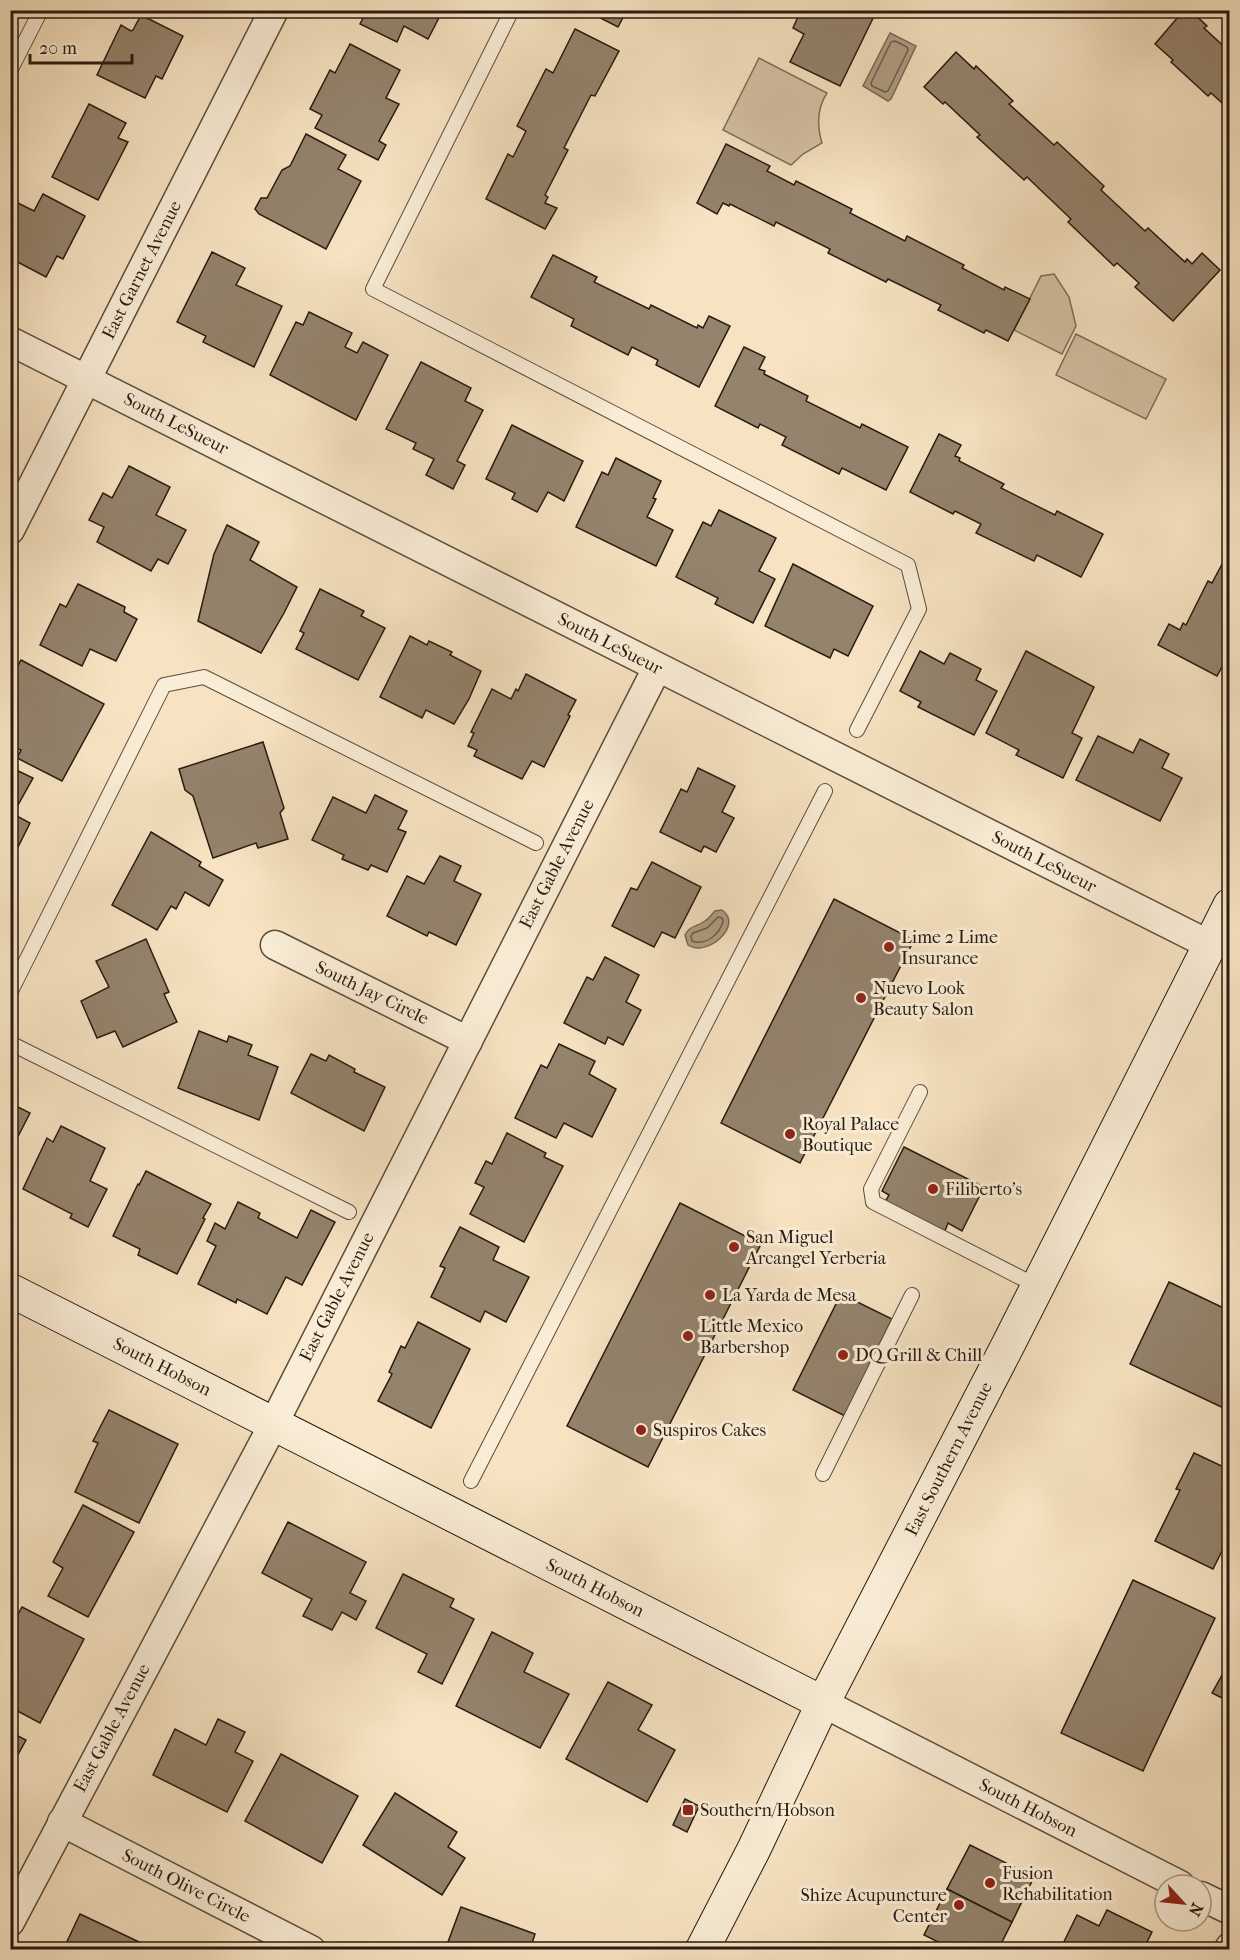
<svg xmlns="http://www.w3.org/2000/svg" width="1240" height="1960" viewBox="0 0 1240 1960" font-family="'IM FELL French Canon',serif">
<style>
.green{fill:#d4c1a4;stroke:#7e6e5a;stroke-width:1.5}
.water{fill:#b19f85;stroke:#7a6a56;stroke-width:1.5}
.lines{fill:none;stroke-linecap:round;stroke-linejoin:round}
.shore{stroke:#6c5d4a;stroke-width:1.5}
.building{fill:#94836d;stroke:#281b10;stroke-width:1.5}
.lane-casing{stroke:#5c4d3c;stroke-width:16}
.street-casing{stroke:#5c4d3c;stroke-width:31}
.secondary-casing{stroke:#281b10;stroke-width:35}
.lane{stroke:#faedd7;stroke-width:14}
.street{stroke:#faedd7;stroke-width:28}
.secondary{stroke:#faedd7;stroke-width:33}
.poi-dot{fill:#8f2418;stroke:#faedd7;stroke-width:2}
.labels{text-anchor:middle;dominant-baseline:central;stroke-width:6;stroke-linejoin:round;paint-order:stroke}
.street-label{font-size:18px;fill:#281b10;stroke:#faedd7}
.poi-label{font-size:18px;fill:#281b10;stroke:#faedd7;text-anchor:start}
</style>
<rect width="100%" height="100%" fill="#f7e3c2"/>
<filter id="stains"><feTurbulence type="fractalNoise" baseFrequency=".00333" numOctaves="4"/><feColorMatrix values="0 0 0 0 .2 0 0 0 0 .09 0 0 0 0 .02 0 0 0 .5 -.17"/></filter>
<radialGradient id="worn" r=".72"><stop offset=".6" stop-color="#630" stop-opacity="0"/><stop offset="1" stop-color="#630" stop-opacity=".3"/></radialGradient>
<g class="green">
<path d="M759 58 827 93C817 108 817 126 822 143L803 154 791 165 723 130Z"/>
<path d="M1054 274 1069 297 1076 326 1062 354 1014 330 1041 276Z"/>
<path d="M1076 334 1166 379 1146 419 1056 375Z"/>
</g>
<g class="water">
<path d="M890 33 916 46 891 99 888 101 863 86Z"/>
<path d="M722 910C744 925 707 958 688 945L685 935C690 925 697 927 705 921 709 919 712 914 715 911Z"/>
</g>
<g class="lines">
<g class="shore">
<path d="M895 41 907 47 908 50 888 91 885 92 872 86 871 83 891 42Z"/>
<path d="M718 917 722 918 723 921C720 934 706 946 692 941L691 936 693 933 707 928Z"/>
</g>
</g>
<g class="building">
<path d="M367 10H443L428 39 404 26 397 42 360 24Z"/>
<path d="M585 10H627L618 27Z"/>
<path d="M801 10H877L840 86 790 62 804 34 793 28Z"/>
<path d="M1184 10H1190L1207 26 1204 28 1230 52V110L1211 93 1208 96 1171 62 1173 60 1155 44Z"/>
<path d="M141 15 183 36 162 79 156 76 145 98 97 75 121 25 131 31 133 30Z"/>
<path d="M575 29 619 51 595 96 591 95 564 148 568 150 545 195 548 197 545 203 557 208 545 229 486 199 508 154 513 157 526 131 517 126 546 69 553 73Z"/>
<path d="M350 44 400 70 386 98 399 104 379 141 386 145 378 160 315 128 322 115 310 109 330 70 335 73Z"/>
<path d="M956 52 974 69 976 66 1013 101 1009 104 1054 145 1057 142 1104 186 1101 190 1145 231 1148 228 1185 262 1187 259 1192 264 1202 253 1220 270 1173 321 1135 287 1139 283 1117 263 1114 266 1068 222 1071 219 1027 177 1024 180 977 137 980 135 945 102 943 104 924 87Z"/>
<path d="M89 104 126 123 118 138 128 142 98 200 52 177Z"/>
<path d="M306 134 346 155 338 169 361 181 326 249 259 214 255 209 261 198H267L282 170 290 166Z"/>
<path d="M726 144 770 166 767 171 794 185 796 181 852 209 850 213 905 241 907 236 964 265 962 268 1004 290 1005 287 1030 299 1008 341 986 330 984 333 938 310 941 305 888 279 886 282 828 253 830 249 776 222 774 226 730 204 729 206 723 203 717 214 697 203Z"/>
<path d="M43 194 85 216 63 259 57 256 46 277 10 258V199L34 211Z"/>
<path d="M212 252 245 268 236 285 282 306 254 367 203 342 206 336 177 322Z"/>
<path d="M553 255 597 277 594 282 649 309 651 305 697 328 698 325 703 328 709 316 730 326 699 387 656 365 658 360 632 347 628 355 571 326 574 319 531 297Z"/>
<path d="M309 312 352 333 345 347 357 353 363 342 388 355 356 420 270 375 296 322 303 325Z"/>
<path d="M744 347 765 357 759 369 765 371 764 374 808 396 806 401 860 428 862 424 908 447 886 490 842 468 839 474 782 445 786 437 760 424 758 428 715 406Z"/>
<path d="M421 362 471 388 465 401 483 410 457 461 465 465 453 489 426 475 434 459 413 449 416 443 386 429Z"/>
<path d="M512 425 583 461 564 501 548 492 537 512 512 499 515 493 486 479Z"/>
<path d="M939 434 961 445 955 456 960 458 959 461 1004 484 1001 488 1055 515 1057 511 1103 534 1081 577 1037 555 1034 561 976 533 981 524 955 511 953 514 910 492Z"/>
<path d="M616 458 661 481 653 498 656 499 647 517 673 530 656 566 576 527 602 472 608 475Z"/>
<path d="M129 466 170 487 156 515 186 530 168 564 158 559 151 571 97 542 104 527 89 520 103 493 112 498Z"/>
<path d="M719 510 776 538 759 571 775 579 753 623 715 604 718 598 676 577 703 522 711 526Z"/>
<path d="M227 525 259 542 250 560 297 587 284 613 261 653 198 621 214 554Z"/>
<path d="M1230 549V652L1217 676 1158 645 1169 624 1180 630 1183 623 1186 625 1208 581 1212 583Z"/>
<path d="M793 564 873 606 848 656 834 649 830 658 765 626Z"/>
<path d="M78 584 125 607 124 612 137 619 116 661 90 649 82 666 40 645 60 604 66 607Z"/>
<path d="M320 589 364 611 361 616 385 628 358 680 296 649 304 633 300 631Z"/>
<path d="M410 636 427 645 429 641 452 652 450 655 481 671 469 699 454 724 426 710 422 718 380 697Z"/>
<path d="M920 651 944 664 950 653 981 669 976 680 997 691 974 735 918 707 921 702 900 691Z"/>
<path d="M1026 651 1094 687 1072 733 1082 738 1063 778 1016 755 1019 750 986 733Z"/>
<path d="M21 660 104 704 62 781 17 758 21 750 10 745V680Z"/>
<path d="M526 674 576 700 568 715 570 716 544 767 532 761 522 779 474 756 477 750 468 746 474 733 471 732 492 689 511 699 516 689 518 691Z"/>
<path d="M1098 736 1133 753 1140 739 1169 754 1162 768 1182 778 1160 821 1076 780Z"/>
<path d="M263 742 284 808 280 813 288 839 258 848 256 843 213 858 193 796 185 790 179 769Z"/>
<path d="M10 767 33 778 13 814 30 823 13 857 10 856Z"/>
<path d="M698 768 735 786 722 812 734 818 716 852 704 846 701 852 660 832 681 789 687 792Z"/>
<path d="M375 795 407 811 398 829 406 832 387 872 371 865 368 870 342 859 344 855 312 840 333 797 366 813Z"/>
<path d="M151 832 201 862 199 866 223 880 209 906 185 892 176 909 171 906 157 930 112 905Z"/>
<path d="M440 856 461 866 454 881 481 894 456 945 429 932 427 936 387 916 407 876 424 884Z"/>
<path d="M652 862 701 887 675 938 662 932 654 947 612 926 631 888 637 890Z"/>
<path d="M834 899 914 940 800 1163 721 1123Z"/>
<path d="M146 939 169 992 164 994 177 1022 123 1047 115 1031 97 1038 81 1001 109 987 96 961Z"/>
<path d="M605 957 639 975 626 1002 641 1010 623 1045 608 1037 605 1044 564 1023 587 977 593 980Z"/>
<path d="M199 1031 227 1042 229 1036 252 1045 248 1055 278 1067 259 1120 178 1088Z"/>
<path d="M559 1044 595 1061 589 1074 616 1089 592 1137 564 1123 556 1138 515 1118 541 1065 547 1068Z"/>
<path d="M311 1054 326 1061 329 1055 355 1069 354 1072 385 1087 364 1131 291 1093Z"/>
<path d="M10 1103 30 1113 10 1152Z"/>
<path d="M61 1126 105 1148 90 1181 107 1189 88 1227 70 1218 72 1214 23 1189 47 1138 53 1142Z"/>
<path d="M507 1133 546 1153 544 1157 563 1166 524 1242 470 1214 484 1187 475 1183 486 1161 492 1164Z"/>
<path d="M904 1147 984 1187 962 1231 948 1223 945 1231 885 1202 889 1195 882 1191Z"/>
<path d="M146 1171 211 1204 203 1218 205 1219 177 1274 138 1255 140 1249 113 1236 138 1184 139 1185Z"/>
<path d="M238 1202 260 1213 258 1218 297 1238 311 1210 335 1222 302 1285 286 1277 267 1314 237 1299 236 1303 198 1284 216 1246 207 1241 215 1223 225 1229Z"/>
<path d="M680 1203 761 1244 648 1467 567 1426Z"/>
<path d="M460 1227 499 1247 493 1260 529 1277 506 1322 485 1311 480 1322 431 1297 445 1268 440 1266Z"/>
<path d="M1169 1282 1230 1311V1411L1130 1364Z"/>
<path d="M841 1294 892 1319 845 1416 793 1390Z"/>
<path d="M418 1322 470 1349 431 1428 378 1401 392 1374 389 1372 401 1346 405 1348Z"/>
<path d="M109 1410 178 1444 139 1523 75 1492 98 1443 93 1441Z"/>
<path d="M1194 1453 1230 1470V1535L1213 1569 1155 1541 1180 1490 1176 1489Z"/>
<path d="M83 1505 134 1532 88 1617 48 1596 63 1568 53 1562Z"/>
<path d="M288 1522 366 1562 350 1593 366 1601 356 1620 342 1612 332 1630 303 1616 312 1599 262 1573Z"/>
<path d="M403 1574 454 1599 450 1607 474 1619 442 1684 418 1672 427 1654 376 1628Z"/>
<path d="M1133 1580 1215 1618 1143 1771 1061 1733Z"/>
<path d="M22 1607 84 1639 40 1723 10 1707V1629Z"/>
<path d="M492 1632 533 1653 524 1672 569 1694 540 1748 456 1706Z"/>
<path d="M1230 1661V1702L1212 1693Z"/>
<path d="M608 1682 652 1705 638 1730 675 1750 647 1802 566 1759Z"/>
<path d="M218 1719 245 1732 235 1752 253 1761 227 1812 153 1775 175 1729 206 1745Z"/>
<path d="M10 1732 26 1740 10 1769Z"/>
<path d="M281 1754 358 1796 322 1863 245 1821Z"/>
<path d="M395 1793 457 1832 448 1847 465 1858 442 1895 363 1845Z"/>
<path d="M685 1799 699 1806 687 1832 673 1825Z"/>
<path d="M970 1845 1034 1877 1012 1922 947 1889Z"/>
<path d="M947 1889 1012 1922 998 1950H954L924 1935Z"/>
<path d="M461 1907 535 1934 530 1950H445Z"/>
<path d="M1107 1910 1152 1932 1143 1950H1060L1077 1915 1099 1926Z"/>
<path d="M80 1914 154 1949V1950H63Z"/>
</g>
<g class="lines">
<defs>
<g id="lane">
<path d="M512 10 373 289 908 565 919 609 857 730"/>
<path d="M10 71 41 10"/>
<path d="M10 993 164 685 204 677 536 843"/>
<path d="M10 1039 12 1044 349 1212"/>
<path d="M920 1092 871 1189 873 1202 1037 1286"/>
<path d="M823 1474 912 1295"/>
<path d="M471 1481 825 791"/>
</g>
<g id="street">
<path d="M10 341 1210 945"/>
<path d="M10 530 274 10"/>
<path d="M275 945 468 1041"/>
<path d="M823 1703 1180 1885"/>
<path d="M62 1822 311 1950"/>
<path d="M1201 1896 1230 1910"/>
<path d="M10 1922 273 1425 657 668"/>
<path d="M1228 1950 1230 1947"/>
</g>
<g id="secondary">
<path d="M10 1290 823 1703"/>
<path d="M702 1950 754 1849 823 1703 1009 1343 1230 905"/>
</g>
</defs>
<use href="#lane" class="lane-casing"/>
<use href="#street" class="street-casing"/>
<use href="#secondary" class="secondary-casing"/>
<use href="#lane" class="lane"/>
<use href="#street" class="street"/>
<use href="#secondary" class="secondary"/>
</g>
<g class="poi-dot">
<circle cx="889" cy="947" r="6"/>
<circle cx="861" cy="998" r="6"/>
<circle cx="790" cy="1134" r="6"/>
<circle cx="933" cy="1189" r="6"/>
<circle cx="734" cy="1247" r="6"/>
<circle cx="710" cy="1295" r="6"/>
<circle cx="688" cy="1336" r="6"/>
<circle cx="843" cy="1355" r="6"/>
<circle cx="641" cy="1430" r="6"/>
<rect x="682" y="1804" width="12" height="12" rx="3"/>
<circle cx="990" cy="1883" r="6"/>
<circle cx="959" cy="1905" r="6"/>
</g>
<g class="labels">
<g class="street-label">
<text transform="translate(142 270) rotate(-63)">East Garnet Avenue</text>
<text transform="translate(176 424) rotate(27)">South LeSueur</text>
<text transform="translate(610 644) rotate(27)">South LeSueur</text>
<text transform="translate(1044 862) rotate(27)">South LeSueur</text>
<text transform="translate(557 864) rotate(-63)">East Gable Avenue</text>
<text transform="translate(372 993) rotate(26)">South Jay Circle</text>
<text transform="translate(337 1297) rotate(-63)">East Gable Avenue</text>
<text transform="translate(162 1367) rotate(27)">South Hobson</text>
<text transform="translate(949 1459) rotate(-63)">East Southern Avenue</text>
<text transform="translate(595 1588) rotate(27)">South Hobson</text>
<text transform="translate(112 1728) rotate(-62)">East Gable Avenue</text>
<text transform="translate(1028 1808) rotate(27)">South Hobson</text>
<text transform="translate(186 1886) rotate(27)">South Olive Circle</text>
</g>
<g class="poi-label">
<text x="901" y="937">Lime 2 Lime<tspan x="901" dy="21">Insurance</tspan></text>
<text x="873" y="988">Nuevo Look<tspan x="873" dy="21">Beauty Salon</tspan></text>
<text x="802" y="1124">Royal Palace<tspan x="802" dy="21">Boutique</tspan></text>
<text x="945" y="1189">Filiberto's</text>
<text x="746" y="1237">San Miguel<tspan x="746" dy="21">Arcangel Yerberia</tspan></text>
<text x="722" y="1295">La Yarda de Mesa</text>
<text x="700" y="1326">Little Mexico<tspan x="700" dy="21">Barbershop</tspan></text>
<text x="855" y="1355">DQ Grill &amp; Chill</text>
<text x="653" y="1430">Suspiros Cakes</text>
<text x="700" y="1810">Southern/Hobson</text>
<text x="1002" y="1873">Fusion<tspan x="1002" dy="21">Rehabilitation</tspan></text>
<text x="947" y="1895" text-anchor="end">Shize Acupuncture<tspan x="947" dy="21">Center</tspan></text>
</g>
</g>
<rect width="1240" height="1960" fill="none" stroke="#f7e3c2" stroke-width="36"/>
<rect x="12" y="12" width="1216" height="1936" fill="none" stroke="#281b10" stroke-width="3"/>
<rect x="18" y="18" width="1204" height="1924" fill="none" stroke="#281b10" stroke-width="1.5"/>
<g transform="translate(1183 1903) rotate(117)"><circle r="28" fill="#faedd7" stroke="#a69987" stroke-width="1.5"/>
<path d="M0-4.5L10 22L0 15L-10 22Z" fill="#8f2418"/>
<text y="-9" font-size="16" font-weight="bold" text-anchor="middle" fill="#281b10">N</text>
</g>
<path d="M30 54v9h102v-9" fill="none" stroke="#281b10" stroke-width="3"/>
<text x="39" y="54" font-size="18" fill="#281b10" stroke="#faedd7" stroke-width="4.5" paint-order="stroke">20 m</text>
<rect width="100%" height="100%" filter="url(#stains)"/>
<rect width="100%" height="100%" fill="url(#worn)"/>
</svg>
